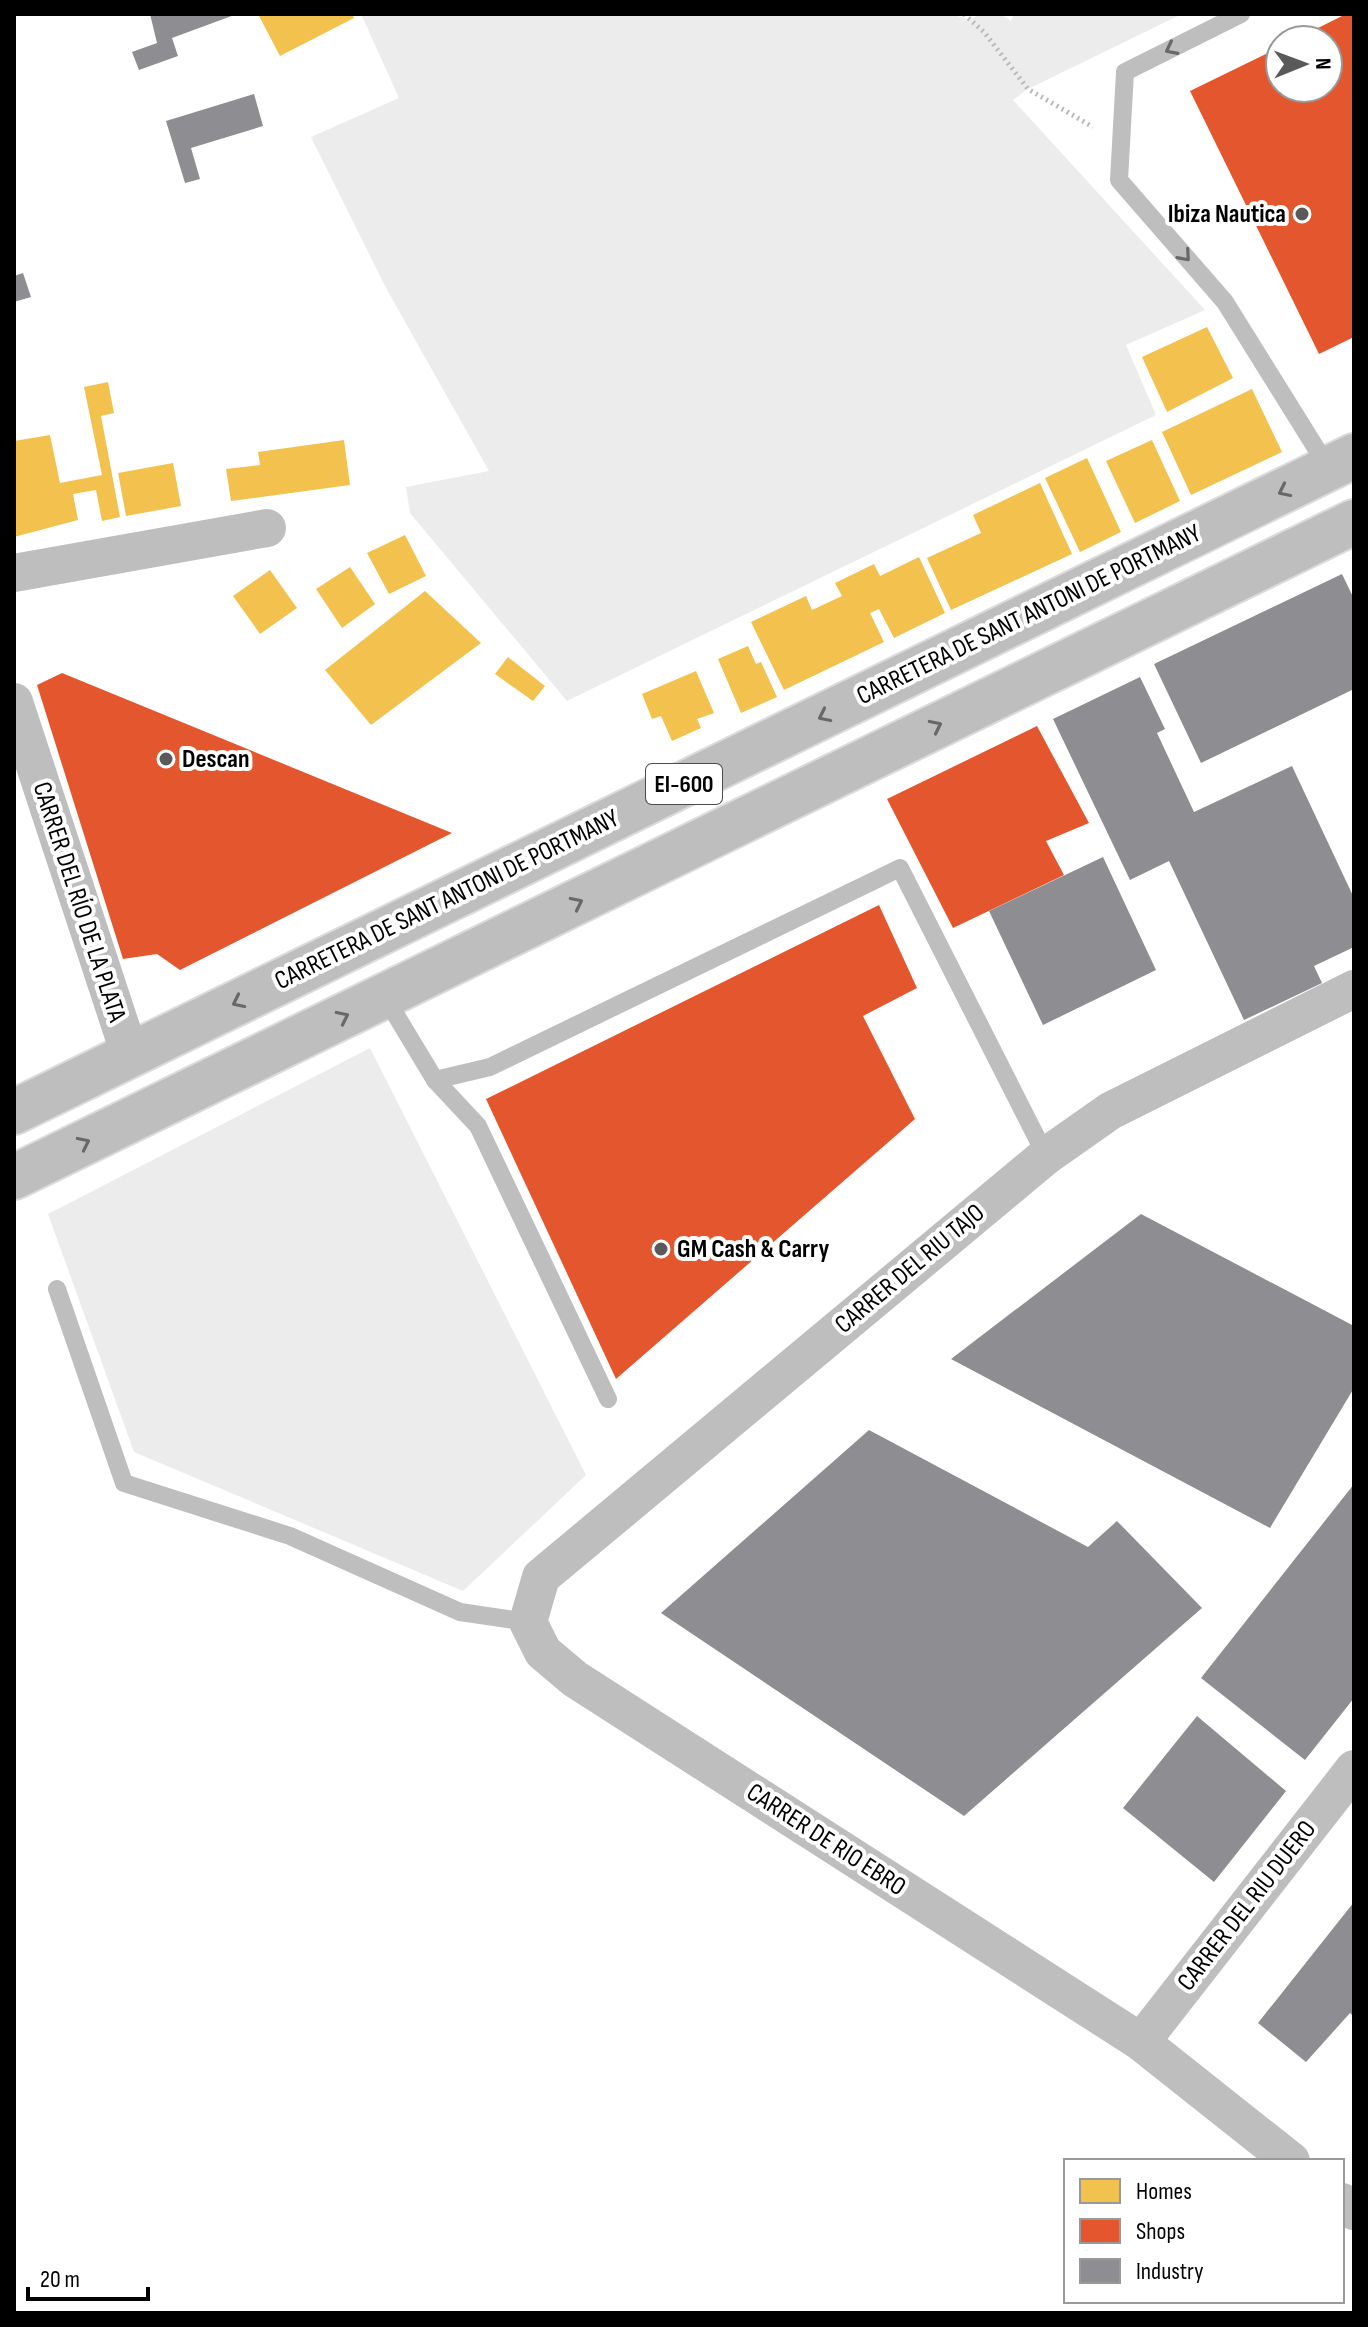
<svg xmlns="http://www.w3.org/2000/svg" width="1368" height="2327" viewBox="0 0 1368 2327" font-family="'Sofia Sans Condensed',sans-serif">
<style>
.green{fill:#ececec}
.homes{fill:#f2c14e}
.shops{fill:#e4572e}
.industry{fill:#8d8d92}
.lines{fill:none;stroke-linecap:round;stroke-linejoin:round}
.primary-casing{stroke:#dbdbdb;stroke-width:48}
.path{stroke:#b9b9b9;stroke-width:5;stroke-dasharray:2 4;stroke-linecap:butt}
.service{stroke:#bebebe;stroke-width:18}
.minor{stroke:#bebebe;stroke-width:38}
.primary{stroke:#bebebe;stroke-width:44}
.oneway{stroke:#686868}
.poi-dot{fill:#595959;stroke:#fff;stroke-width:3}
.labels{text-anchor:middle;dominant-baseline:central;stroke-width:8;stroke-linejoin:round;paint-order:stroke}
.shield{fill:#fff;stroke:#4c4c4c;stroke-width:2}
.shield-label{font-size:24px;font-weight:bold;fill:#000}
.poi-label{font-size:26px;font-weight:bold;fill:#000;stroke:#fff;text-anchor:start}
.street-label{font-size:26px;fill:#000;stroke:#fff}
</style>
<rect width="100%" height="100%" fill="#fff"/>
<g class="green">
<path d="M361 14H951L970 20C983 11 999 11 1011 21L1014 14H1182L1028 89 1013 100 1205 310 1126 345 1156 415 567 701 410 513 406 487 489 471 386 288 311 137 399 98Z"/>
<path d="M370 1048 586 1475 463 1591 134 1452 48 1214Z"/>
</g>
<g class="homes">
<path d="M258 14H352L354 18 280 56Z"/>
<path d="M1207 327 1233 378 1167 412 1142 357Z"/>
<path d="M108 382 114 413 101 416 120 517 102 521 96 490 73 494 78 520 14 537V441L50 435 60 483 102 475 84 387Z"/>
<path d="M1252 389 1282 452 1191 495 1162 432Z"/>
<path d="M344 440 350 485 231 501 226 469 260 465 258 452Z"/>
<path d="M1152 440 1180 501 1135 523 1106 461Z"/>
<path d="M1087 458 1121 532 1080 552 1045 478Z"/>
<path d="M173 463 181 506 126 516 118 473Z"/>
<path d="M1040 483 1072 554 951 610 927 558 981 533 973 515Z"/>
<path d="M405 535 426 576 389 594 367 553Z"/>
<path d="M919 557 945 613 894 638 879 609 870 613 884 642 784 690 751 622 806 596 812 610 842 596 835 583 874 564 880 576Z"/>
<path d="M350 567 375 604 342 628 316 589Z"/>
<path d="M270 570 297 608 260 634 233 596Z"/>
<path d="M425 591 481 643 371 725 325 670Z"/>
<path d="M748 646 756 664 761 662 777 697 741 713 718 659Z"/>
<path d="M508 657 545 686 533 701 495 674Z"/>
<path d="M696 671 714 713 697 719 701 728 672 741 661 716 652 719 642 694Z"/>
</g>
<g class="shops">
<path d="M1346 14H1354V337L1319 354 1190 91 1280 47V88H1328V40H1294Z"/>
<path d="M62 673 452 833 180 970 157 954 123 959 37 685Z"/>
<path d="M1037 726 1089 823 1046 841 1064 875 953 928 887 799Z"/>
<path d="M879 905 917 988 863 1016 915 1119 616 1379 486 1099Z"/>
</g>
<g class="industry">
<path d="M150 14H237L172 38 178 56 139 70 132 52 157 43Z"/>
<path d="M254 94 263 126 191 148 200 179 185 183 166 121Z"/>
<path d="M23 273 31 297 14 302V276Z"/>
<path d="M1342 574 1354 599V689L1201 763 1154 664Z"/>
<path d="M1140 677 1165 729 1157 733 1194 812 1292 766 1354 898V947L1314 966 1322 983 1244 1020 1169 861 1130 880 1053 719Z"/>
<path d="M1103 857 1156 970 1043 1025 989 911Z"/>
<path d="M1141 1214 1354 1326V1388L1270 1528 951 1359Z"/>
<path d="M869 1430 1088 1547 1117 1521 1202 1608 964 1816 661 1613Z"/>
<path d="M1354 1484V1698L1305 1760 1201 1678Z"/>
<path d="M1197 1716 1286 1791 1214 1882 1123 1808Z"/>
<path d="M1354 1902V2017L1350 2013 1306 2062 1258 2023Z"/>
</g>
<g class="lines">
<defs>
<g id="primary">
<path d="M14 1112 1354 456"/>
<path d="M14 1177 1354 522"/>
</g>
</defs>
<use href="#primary" class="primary-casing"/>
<path class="path" d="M964 14 984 32 1028 89 1093 127"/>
<g class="service">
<path d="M1241 14 1125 72 1119 180 1225 302 1329 469"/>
<path d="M385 997 435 1080 490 1067 900 868 1046 1156"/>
<path d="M435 1080 478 1126 608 1399"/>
<path d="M57 1289 124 1483 290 1536 460 1612 528 1622"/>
</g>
<g class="minor">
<path d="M14 573 267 528"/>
<path d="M14 702 130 1055"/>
<path d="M1141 2042 1354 1769"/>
<path d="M1291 2161 1141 2042 575 1679 543 1652 528 1622 541 1577 1046 1156 1110 1111 1354 989"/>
<path d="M1342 2202 1354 2211"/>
</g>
<use href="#primary" class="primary"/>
</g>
<defs><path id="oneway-chevron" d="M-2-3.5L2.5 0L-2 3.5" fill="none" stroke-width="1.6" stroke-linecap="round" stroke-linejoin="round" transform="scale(2)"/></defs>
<g class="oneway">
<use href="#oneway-chevron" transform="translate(1171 49) rotate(153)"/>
<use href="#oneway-chevron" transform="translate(1185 256) rotate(49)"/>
<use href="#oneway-chevron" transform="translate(1284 491) rotate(154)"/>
<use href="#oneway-chevron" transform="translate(824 716) rotate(154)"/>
<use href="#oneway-chevron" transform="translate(936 726) rotate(-26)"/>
<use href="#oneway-chevron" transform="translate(577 903) rotate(-26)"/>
<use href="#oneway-chevron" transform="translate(238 1002) rotate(154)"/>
<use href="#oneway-chevron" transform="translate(343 1017) rotate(-26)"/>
<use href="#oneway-chevron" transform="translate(84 1143) rotate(-26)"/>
</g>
<g class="poi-dot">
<circle cx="1302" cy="214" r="8"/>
<circle cx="166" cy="759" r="8"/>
<circle cx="661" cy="1249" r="8"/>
</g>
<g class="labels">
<rect class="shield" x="646" y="764" width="76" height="40" rx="6"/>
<g class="shield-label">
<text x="684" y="784">EI-600</text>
</g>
<g class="poi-label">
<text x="1286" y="214" text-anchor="end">Ibiza Nautica</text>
<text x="182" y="759">Descan</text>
<text x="677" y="1249">GM Cash &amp; Carry</text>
</g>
<g class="street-label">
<text transform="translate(1029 615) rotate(-26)">CARRETERA DE SANT ANTONI DE PORTMANY</text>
<text transform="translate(447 900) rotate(-26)">CARRETERA DE SANT ANTONI DE PORTMANY</text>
<text transform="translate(79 902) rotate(72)">CARRER DEL RÍO DE LA PLATA</text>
<text transform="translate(910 1269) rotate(-40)">CARRER DEL RIU TAJO</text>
<text transform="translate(826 1840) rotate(33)">CARRER DE RIO EBRO</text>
<text transform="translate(1247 1906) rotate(-52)">CARRER DEL RIU DUERO</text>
</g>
</g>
<rect width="1368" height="2327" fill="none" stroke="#000000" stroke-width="32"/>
<rect x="1064" y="2159" width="280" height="144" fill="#ffffff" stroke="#999999" stroke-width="2"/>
<rect x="1080" y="2179" width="40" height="24" fill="#f2c14e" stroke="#999999" stroke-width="2"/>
<text x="1136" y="2199" font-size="24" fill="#000000">Homes</text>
<rect x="1080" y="2219" width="40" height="24" fill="#e4572e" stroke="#999999" stroke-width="2"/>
<text x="1136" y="2239" font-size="24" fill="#000000">Shops</text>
<rect x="1080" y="2259" width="40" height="24" fill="#8d8d92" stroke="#999999" stroke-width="2"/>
<text x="1136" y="2279" font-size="24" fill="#000000">Industry</text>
<g transform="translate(1304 64) rotate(89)"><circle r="38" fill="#ffffff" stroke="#999999" stroke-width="2"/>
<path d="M0-6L14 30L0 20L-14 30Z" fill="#595959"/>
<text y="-12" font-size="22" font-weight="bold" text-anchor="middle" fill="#000000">N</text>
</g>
<path d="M28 2287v12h120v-12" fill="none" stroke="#000000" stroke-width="4"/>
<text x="40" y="2287" font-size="24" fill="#000000" stroke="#ffffff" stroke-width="6" paint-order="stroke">20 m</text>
</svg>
